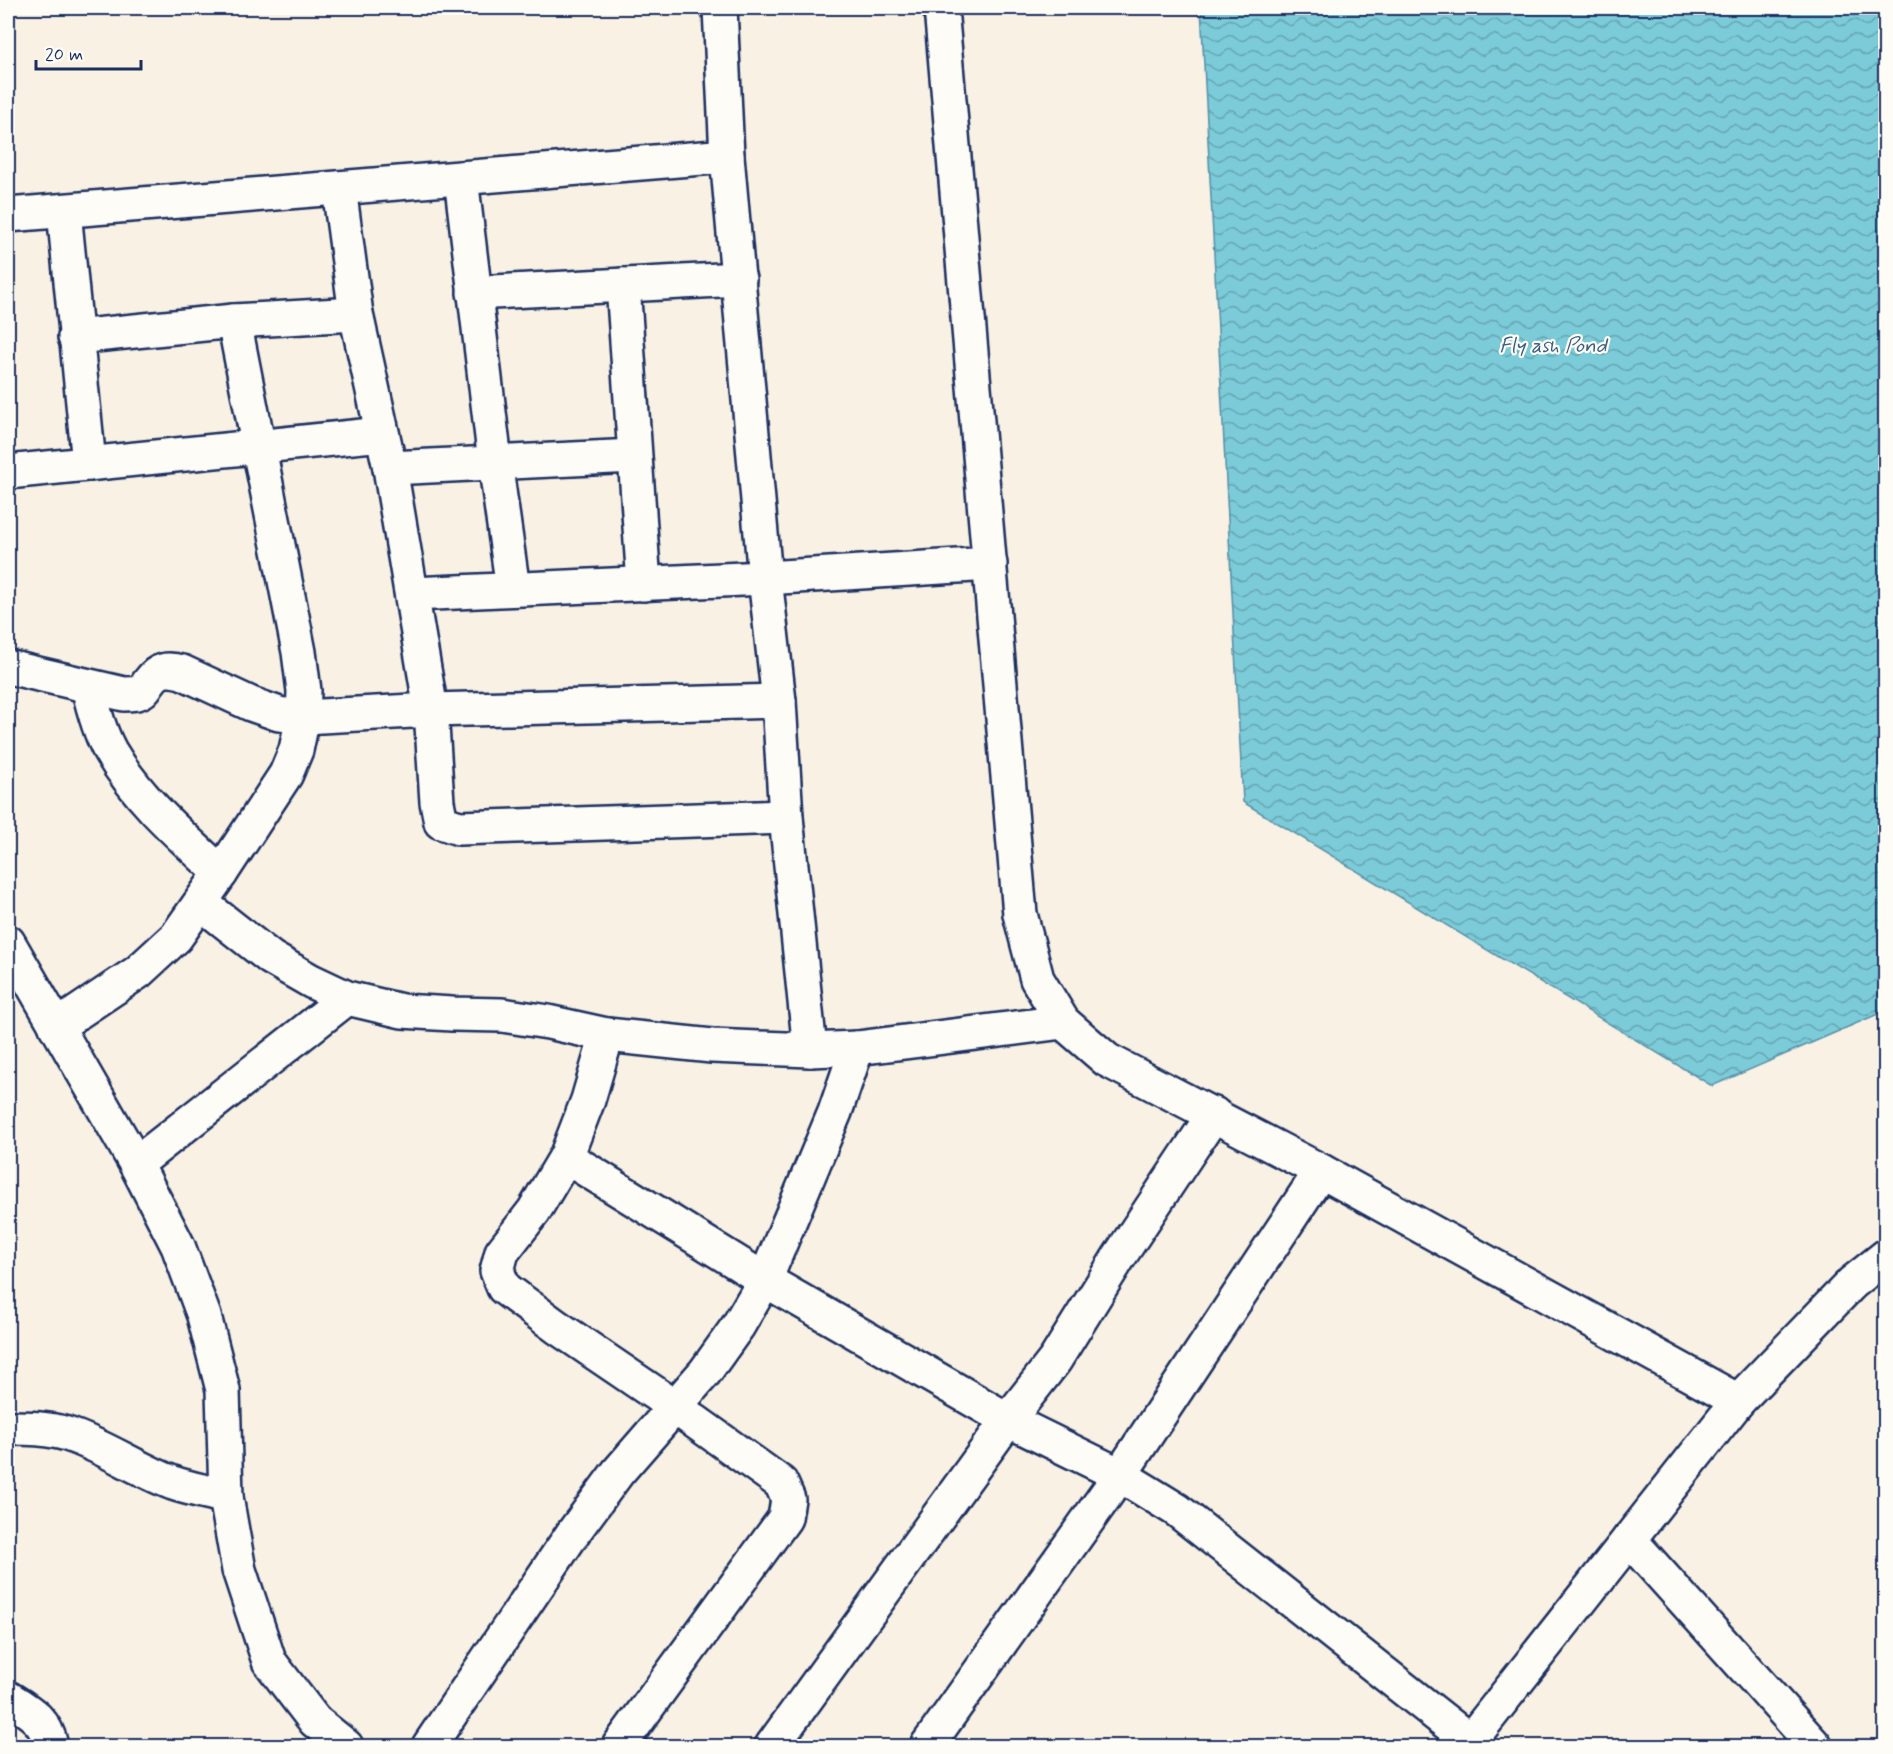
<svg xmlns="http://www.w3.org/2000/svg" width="1893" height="1754" viewBox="0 0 1893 1754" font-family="Mynerve,sans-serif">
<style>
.water{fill:url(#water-waves);stroke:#558da7;stroke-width:1.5}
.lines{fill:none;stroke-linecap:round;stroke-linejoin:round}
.street-casing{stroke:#1b2f5e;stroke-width:38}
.secondary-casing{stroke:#1b2f5e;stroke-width:38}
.street{stroke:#fdfcf7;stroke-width:33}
.secondary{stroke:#fdfcf7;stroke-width:33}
.labels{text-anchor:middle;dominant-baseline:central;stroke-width:4.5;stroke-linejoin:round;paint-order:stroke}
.water-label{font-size:21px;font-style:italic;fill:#385e83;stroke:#fdfcf7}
</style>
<defs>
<pattern id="water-waves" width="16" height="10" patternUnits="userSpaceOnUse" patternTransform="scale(1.5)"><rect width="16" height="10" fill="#7ccbd8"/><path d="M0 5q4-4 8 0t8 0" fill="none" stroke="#65a5b2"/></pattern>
</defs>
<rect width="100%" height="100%" fill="#f8f1e4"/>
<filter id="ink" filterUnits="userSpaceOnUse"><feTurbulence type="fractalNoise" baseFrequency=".0167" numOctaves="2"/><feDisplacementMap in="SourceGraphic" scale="12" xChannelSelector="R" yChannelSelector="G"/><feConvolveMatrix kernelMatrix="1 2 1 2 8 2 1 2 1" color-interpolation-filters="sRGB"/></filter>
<g filter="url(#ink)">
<path class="water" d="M1201 8H1885V1011L1712 1086 1243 802Z"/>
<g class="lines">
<defs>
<g id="street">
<path d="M720 8 727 156 765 578 779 701 786 817 810 1050"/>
<path d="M461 178 495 462 513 589"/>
<path d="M339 188 356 314 390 468 431 710 437 802 441 822 459 828 786 817"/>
<path d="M64 211 89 464"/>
<path d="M8 215 727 156"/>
<path d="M623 285 644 584"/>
<path d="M474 293 739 279"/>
<path d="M75 337 234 321 356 314"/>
<path d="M390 468 634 456"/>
<path d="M8 472 382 434"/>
<path d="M412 594 765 578 990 564"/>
<path d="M8 667 124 694C130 694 138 694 143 690 144 690 148 683 149 682 158 669 167 668 182 672L251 704 279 714 303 717 431 710 779 701"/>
<path d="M88 686C93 708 99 731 110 751 138 799 181 836 221 873"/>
<path d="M201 903 271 958 311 981 347 998 402 1011 452 1014 502 1015 548 1022 607 1035 712 1046 810 1050 857 1048 1063 1022"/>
<path d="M8 942 136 1164 178 1246 204 1316 223 1390 226 1497 239 1570 269 1661 315 1721 346 1746"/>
<path d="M56 1027 138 972 176 937 221 873 286 774 296 750 303 717 304 691 299 652 234 321"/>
<path d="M607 1035 588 1100 566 1157 534 1211 502 1252 497 1271 504 1288 557 1327 675 1407 781 1483 788 1499 785 1518 619 1746"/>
<path d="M566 1157 765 1280 1008 1420 1120 1475 1177 1510 1470 1741"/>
<path d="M136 1164 347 998"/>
<path d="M8 1428C28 1428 47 1428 67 1434 104 1446 136 1469 173 1483 190 1489 209 1492 226 1497"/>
<path d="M1629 1539 1815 1746"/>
<path d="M8 1698C29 1711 46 1720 51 1746"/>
<path d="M429 1746 573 1533 618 1472 705 1372 738 1326 765 1280 835 1112 857 1048"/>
<path d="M772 1746 1008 1420 1055 1360 1119 1257 1214 1114"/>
<path d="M927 1746 1120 1475 1321 1171"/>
</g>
<g id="secondary">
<path d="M941 8 1020 914 1037 979 1063 1022 1107 1060 1321 1171 1738 1401"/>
<path d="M1466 1746 1738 1401 1852 1283 1886 1256"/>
</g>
</defs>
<use href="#street" class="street-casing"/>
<use href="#secondary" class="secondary-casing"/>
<use href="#street" class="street"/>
<use href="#secondary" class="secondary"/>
</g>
</g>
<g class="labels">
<g class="water-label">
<text x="1553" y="346">Fly ash Pond</text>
</g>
</g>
<rect width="1893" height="1754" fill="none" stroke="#fdfcf7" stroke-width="30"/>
<rect x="15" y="15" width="1863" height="1724" fill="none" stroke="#1b2f5e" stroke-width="2" filter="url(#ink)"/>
<path d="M36 60v9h105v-9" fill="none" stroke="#1b2f5e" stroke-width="3"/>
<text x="45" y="60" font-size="18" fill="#1b2f5e" stroke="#fdfcf7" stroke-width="4.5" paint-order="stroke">20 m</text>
</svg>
